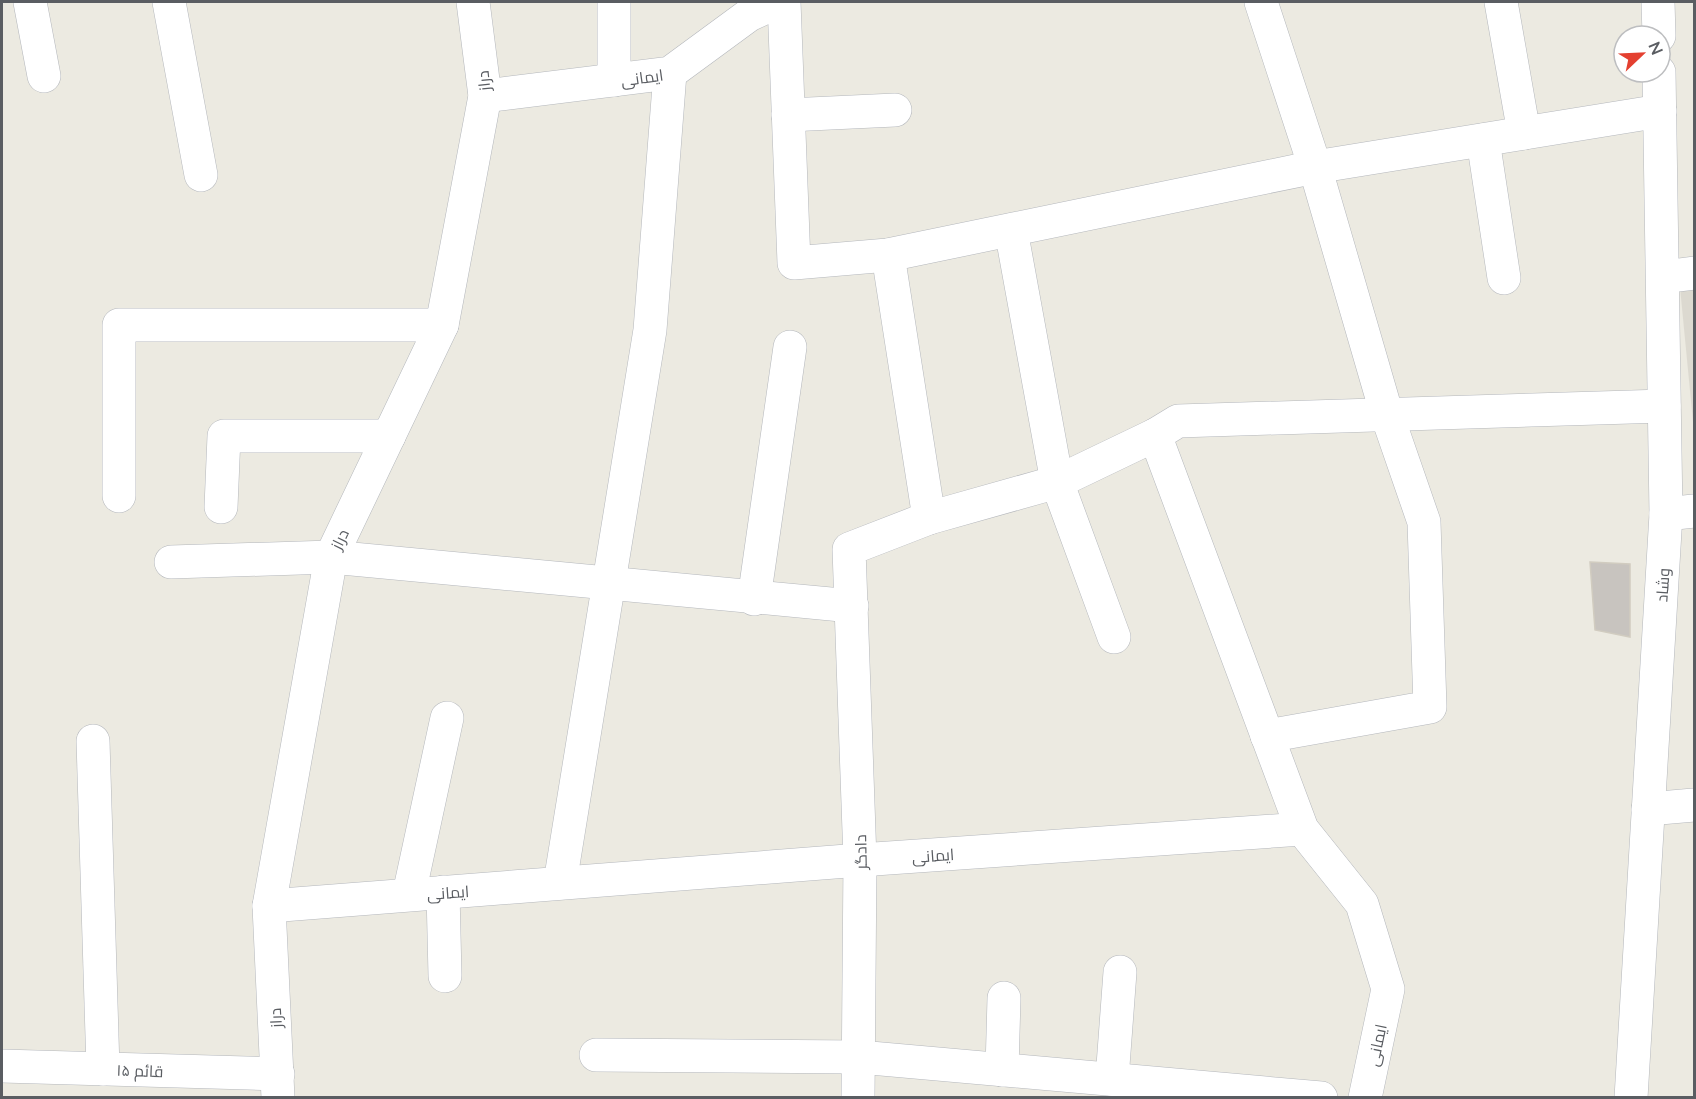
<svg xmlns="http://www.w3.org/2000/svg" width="1696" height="1099" viewBox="0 0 1696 1099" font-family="Lato,Cairo,sans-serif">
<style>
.education{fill:#dcd9d0}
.building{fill:#c8c4bf;stroke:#d1ccc0;stroke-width:1.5}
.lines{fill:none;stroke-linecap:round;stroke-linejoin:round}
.minor-casing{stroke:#b4b7bc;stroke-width:34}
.minor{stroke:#fff;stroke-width:33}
.labels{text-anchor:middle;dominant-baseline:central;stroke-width:5;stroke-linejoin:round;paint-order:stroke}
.street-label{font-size:16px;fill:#5a5d62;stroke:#fff}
</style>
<rect width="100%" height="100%" fill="#eceae1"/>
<path class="education" d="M1694 276V432L1679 277Z"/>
<path class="building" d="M1590 562 1630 564V637L1595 630Z"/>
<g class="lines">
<defs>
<g id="minor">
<path d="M30 2 44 76"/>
<path d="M169 2 201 175"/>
<path d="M614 2V80"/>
<path d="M784 2 794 263 888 255 1315 167 1660 111"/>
<path d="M1261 2 1315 167 1387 415 1424 522 1430 707 1267 736"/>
<path d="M1501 2 1524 133"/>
<path d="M1658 2 1659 36"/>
<path d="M485 96 670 73 749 15 777 2"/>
<path d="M788 115 895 110"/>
<path d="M1483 140 1504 278"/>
<path d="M1011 230 1057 482 1114 637"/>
<path d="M888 255 929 518"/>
<path d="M1663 277 1694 273"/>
<path d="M1155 435 1302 829 1362 904 1388 989 1365 1098"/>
<path d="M119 496V325H442"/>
<path d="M221 507 224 436H389"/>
<path d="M1666 514 1694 511"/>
<path d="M171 562 331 557 852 606"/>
<path d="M754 599 790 347"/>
<path d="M93 741 103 1069"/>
<path d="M1648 809 1694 805"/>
<path d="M560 883 650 330 670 73"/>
<path d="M443 892 445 976"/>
<path d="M409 894 447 718"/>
<path d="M269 906 860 860 1302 829"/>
<path d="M596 1055 859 1057 1321 1098"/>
<path d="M2 1066 278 1074"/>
<path d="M1002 1070 1004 998"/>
<path d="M1112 1079 1120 972"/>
<path d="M278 1098 269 906 331 557 442 325 485 96 473 2"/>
<path d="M858 1098 860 860 849 549 929 518 1057 482 1155 435 1178 421 1664 406"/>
<path d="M1631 1098 1666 514 1659 72"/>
</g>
</defs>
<use href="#minor" class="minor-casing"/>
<use href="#minor" class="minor"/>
</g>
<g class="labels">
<g class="street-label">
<text transform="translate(642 77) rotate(-8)">ایمانی</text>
<text transform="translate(483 81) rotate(-96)">دراز</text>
<text transform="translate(339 539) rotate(-64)">دراز</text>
<text transform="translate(1662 585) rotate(-86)">وشاد</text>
<text transform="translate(860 852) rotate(-91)">دادگر</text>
<text transform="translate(933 855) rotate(-4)">ایمانی</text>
<text transform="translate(448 892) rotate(-4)">ایمانی</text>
<text transform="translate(275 1018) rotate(-93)">دراز</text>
<text transform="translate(1376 1045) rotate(-78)">ایمانی</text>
<text transform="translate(140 1070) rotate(2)">قائم ۱۵</text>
</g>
</g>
<rect width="1696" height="1099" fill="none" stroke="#5a5d62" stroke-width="6"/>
<g transform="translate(1642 54) rotate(67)"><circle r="28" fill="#ffffff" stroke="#bdbec0" stroke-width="1.5"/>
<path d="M0-4.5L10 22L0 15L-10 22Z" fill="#e44030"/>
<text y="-9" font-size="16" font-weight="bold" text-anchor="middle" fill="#5a5d62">N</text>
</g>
</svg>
